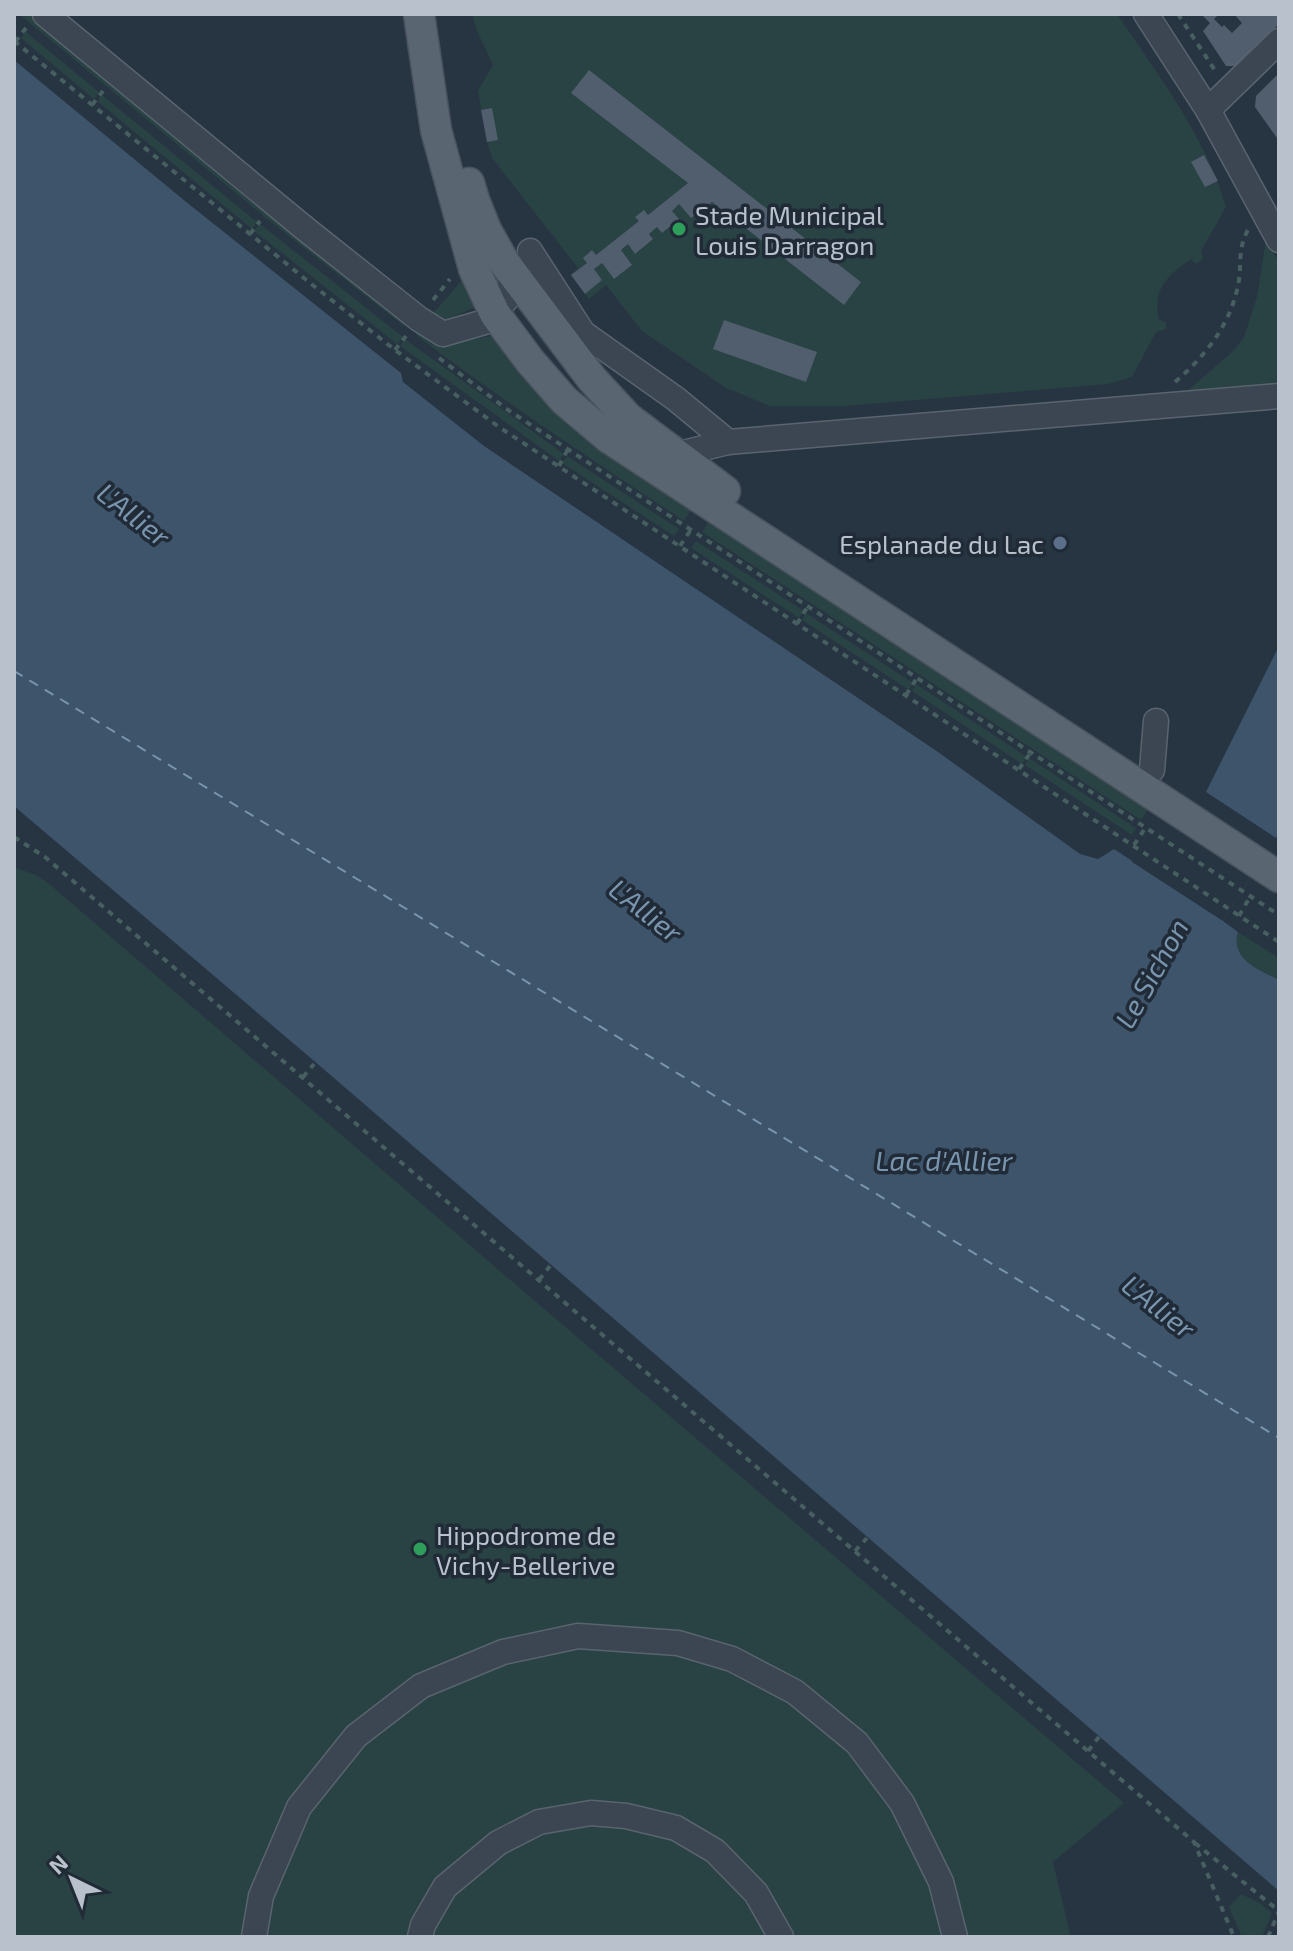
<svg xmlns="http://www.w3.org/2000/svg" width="1293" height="1951" viewBox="0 0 1293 1951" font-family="'Exo 2',sans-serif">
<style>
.green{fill:#294243}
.water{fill:#3d546b}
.pier{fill:#273542}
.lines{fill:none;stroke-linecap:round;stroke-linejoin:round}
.ferry{stroke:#7995ae;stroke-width:2;stroke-dasharray:10 8;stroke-linecap:butt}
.building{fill:#505e6d}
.minor-casing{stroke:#59646f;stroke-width:27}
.major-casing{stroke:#48525e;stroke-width:33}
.path{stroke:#475f60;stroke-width:4;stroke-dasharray:6 6;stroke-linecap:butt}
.minor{stroke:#3b4652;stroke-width:24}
.major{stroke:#596672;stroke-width:30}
.leisure-dot{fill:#2e9e5b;stroke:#202b37;stroke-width:3}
.service-dot{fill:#5c6f8a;stroke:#202b37;stroke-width:3}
.labels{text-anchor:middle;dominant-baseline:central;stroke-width:7;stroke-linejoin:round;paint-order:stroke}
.poi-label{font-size:26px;fill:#b8c1cc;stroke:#202b37;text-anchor:start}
.water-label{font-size:28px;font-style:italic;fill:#7995ae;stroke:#202b37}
</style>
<rect width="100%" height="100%" fill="#273542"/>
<g class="green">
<path d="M19 14H31L271 212 408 320 404 326 266 218Z"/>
<path d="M472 14H1117C1157 73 1206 137 1226 207L1201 251 1203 259 1196 264 1191 259C1168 275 1152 289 1159 319L1166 323V329L1156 332 1132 377 1108 384 845 406H770L726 388 642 331 606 285 589 299 571 275 578 268 492 158 487 142 478 91 493 65 477 31Z"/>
<path d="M26 32 99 92 94 99 21 38Z"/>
<path d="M102 95 257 222 252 229 97 101Z"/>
<path d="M260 224 403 337 397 344 254 231Z"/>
<path d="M1266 239 1279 262V384L1226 387 1186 392 1233 351 1244 337 1257 297Z"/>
<path d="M462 280 476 307 442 321 429 318Z"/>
<path d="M420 329 449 344 490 336 500 340 696 502 684 521C593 461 503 401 416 335Z"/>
<path d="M405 339 564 454 559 461 400 346Z"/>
<path d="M567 456 679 529 674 536 562 463Z"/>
<path d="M714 514 1153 802 1141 820 702 532Z"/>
<path d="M696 541 804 611 799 618 691 548Z"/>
<path d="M806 613 913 683 909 690 802 620Z"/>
<path d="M916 684 1027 757 1022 764 912 691Z"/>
<path d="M1029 758 1136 828 1132 835 1025 765Z"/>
<path d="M14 867 36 875 47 882 528 1295 1124 1803 1053 1862 1071 1937H14Z"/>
<path d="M1238 932 1279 958V980C1259 970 1230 959 1238 932Z"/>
<path d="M1241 1894 1258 1902 1272 1913 1262 1937H1242L1229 1907Z"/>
</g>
<path class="water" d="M14 60 185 201 401 373 403 382 484 446 938 752 1080 854 1098 859 1114 849 1152 874 1206 792 1279 646V833L1223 921 1238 932C1230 959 1259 970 1279 980V1891L320 1066 14 806Z"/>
<path class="pier" d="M1203 790 1276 838 1223 921 1132 862 1134 858 1151 869Z"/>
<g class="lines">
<path class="ferry" d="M14 671 1279 1438"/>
</g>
<g class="building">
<path d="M1201 14H1219L1214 19 1222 27 1224 25 1232 33 1242 23 1234 14H1279V24L1237 66H1226L1203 31 1210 23Z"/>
<path d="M589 70 861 282 844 305 712 202 691 218 679 204 672 211 679 219 662 233 657 227 649 234 653 239 635 254 628 244 621 250 632 265 614 279 602 263 594 269 602 280 585 294 571 275 587 263 583 258 592 250 596 255 639 221 635 217 644 210 648 215 688 183 571 93Z"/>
<path d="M1279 73V135L1277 138 1255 107 1256 96Z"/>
<path d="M492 108 498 140 487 142 481 110Z"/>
<path d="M1204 155 1218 181 1205 187 1191 162Z"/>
<path d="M724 320 817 352 806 382 713 349Z"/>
</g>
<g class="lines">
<defs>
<g id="minor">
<path d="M45 14 308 231 419 319 443 334 488 321 508 297 512 273"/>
<path d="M1146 14 1208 110 1279 240"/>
<path d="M1208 110 1279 41"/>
<path d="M530 251 583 333 676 399 728 442"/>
<path d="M678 457 683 453 728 442 1279 396"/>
<path d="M1152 770 1156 721"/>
<path d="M254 1937 261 1896 299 1807 356 1736 421 1686 503 1652 578 1636 678 1643 732 1659 795 1692 857 1743 902 1803 941 1882 955 1937"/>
<path d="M420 1937 423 1925 445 1887 498 1843 539 1822 591 1813 626 1816 676 1828 715 1851 756 1893 781 1937"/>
</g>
<g id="major">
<path d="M419 14 436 130 474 269 495 314 530 361 564 400 609 438 1279 877"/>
<path d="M469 183 474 200 486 230 504 262 592 379 628 418 725 491"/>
</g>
</defs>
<use href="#minor" class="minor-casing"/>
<use href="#major" class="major-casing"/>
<g class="path">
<path d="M1178 14 1216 72"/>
<path d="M14 41 310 283 395 350 499 427 1279 942"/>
<path d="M15 42 26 28"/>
<path d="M92 105 103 91"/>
<path d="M250 234 260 221"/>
<path d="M433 300 450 279"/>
<path d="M395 350 406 336"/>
<path d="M439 358 508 410 1279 915"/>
<path d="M1175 382C1204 357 1228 328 1237 290 1243 269 1236 251 1248 230"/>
<path d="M559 466 568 449"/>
<path d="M680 546 692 528"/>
<path d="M797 624 808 606"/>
<path d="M906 695 917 678"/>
<path d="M1019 769 1031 752"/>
<path d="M14 837 45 857 1194 1842 1234 1937"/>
<path d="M1134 845 1146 827"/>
<path d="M1239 916 1250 897"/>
<path d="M303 1077 314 1064"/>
<path d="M539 1280 550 1266"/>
<path d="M855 1551 867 1538"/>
<path d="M1088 1751 1099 1737"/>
<path d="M1195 1843 1279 1911"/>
<path d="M1268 1937 1279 1911"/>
</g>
<use href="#minor" class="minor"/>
<use href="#major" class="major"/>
</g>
<g class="leisure-dot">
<circle cx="679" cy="229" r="8"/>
<circle cx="420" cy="1549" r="8"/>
</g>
<circle class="service-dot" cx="1060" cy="543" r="8"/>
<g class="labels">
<g class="poi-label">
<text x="695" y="214">Stade Municipal<tspan x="695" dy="30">Louis Darragon</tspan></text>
<text x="1044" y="543" text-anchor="end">Esplanade du Lac</text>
<text x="436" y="1534">Hippodrome de<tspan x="436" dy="30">Vichy-Bellerive</tspan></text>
</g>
<g class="water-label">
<text transform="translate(134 514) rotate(38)">L'Allier</text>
<text transform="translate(646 910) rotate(38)">L'Allier</text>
<text transform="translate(1151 973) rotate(-61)">Le Sichon</text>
<text x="944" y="1160">Lac d'Allier</text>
<text transform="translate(1159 1306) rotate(38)">L'Allier</text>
</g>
</g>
<rect width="1293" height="1951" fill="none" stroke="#b8c1cc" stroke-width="32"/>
<g transform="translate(72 1879) rotate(317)" stroke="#202b37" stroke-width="6" paint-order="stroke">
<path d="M0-6L14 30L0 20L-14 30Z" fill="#b8c1cc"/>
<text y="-12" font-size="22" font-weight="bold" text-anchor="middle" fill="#b8c1cc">N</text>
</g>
</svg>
